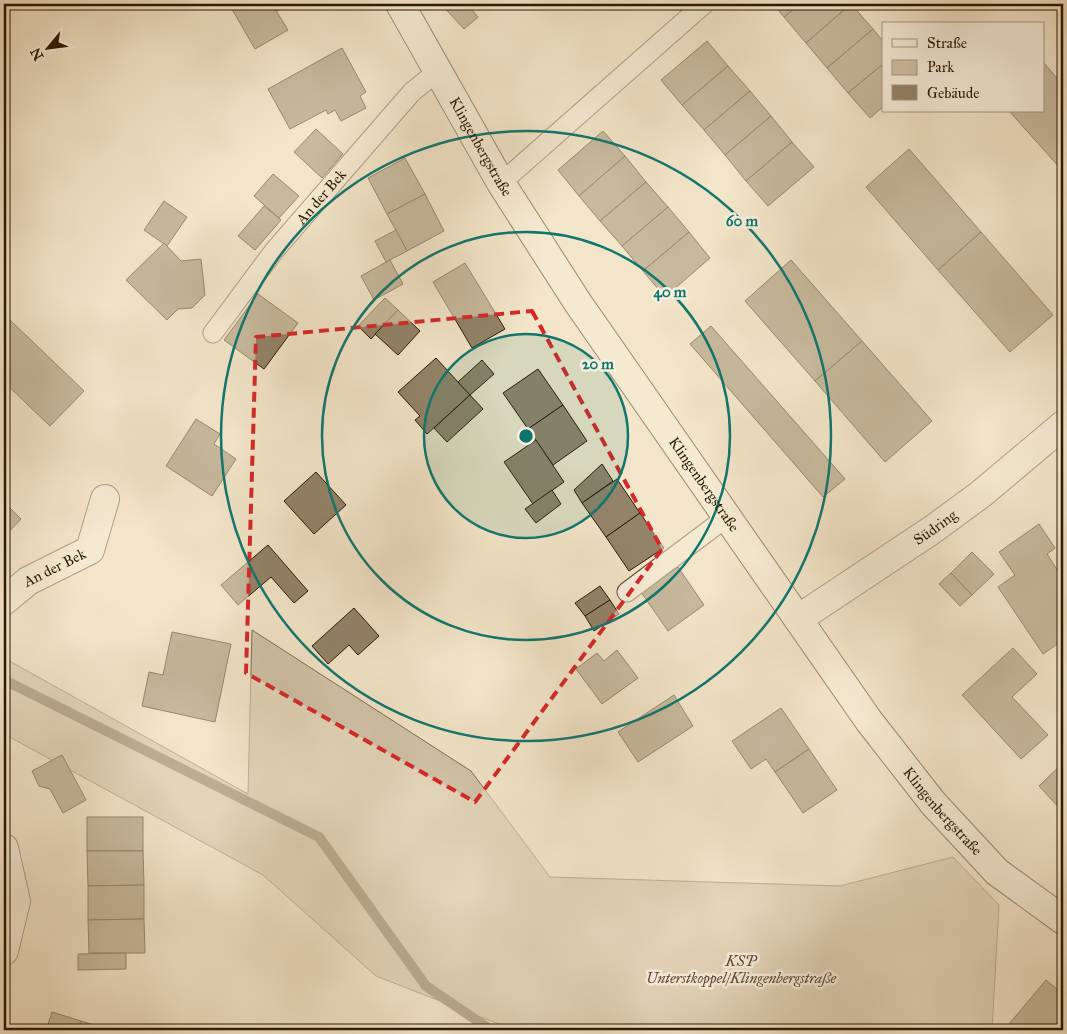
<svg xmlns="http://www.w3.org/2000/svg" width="1067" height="1034" viewBox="0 0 1067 1034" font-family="'IM FELL Great Primer',serif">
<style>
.green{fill:#d1c2a7;stroke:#7e6d54}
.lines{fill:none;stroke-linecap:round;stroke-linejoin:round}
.stream{stroke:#7a6950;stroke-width:10}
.building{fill:#938369;stroke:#2a1801}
.lane-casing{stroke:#5c4b33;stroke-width:21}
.street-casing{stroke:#5c4b33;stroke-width:30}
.secondary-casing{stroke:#2a1801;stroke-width:30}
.lane{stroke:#f7eedc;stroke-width:19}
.street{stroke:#f7eedc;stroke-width:28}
.secondary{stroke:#f7eedc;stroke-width:28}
.marked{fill:none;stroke:#d62828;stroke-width:4;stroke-dasharray:10 6;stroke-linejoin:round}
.ring{fill:none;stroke:#0f766e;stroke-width:2.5}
.labels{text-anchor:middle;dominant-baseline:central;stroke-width:5;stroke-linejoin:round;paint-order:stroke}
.street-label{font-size:15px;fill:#2a1801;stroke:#f7eedc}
.park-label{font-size:15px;font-style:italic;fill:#5c4b33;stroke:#f7eedc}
.centre{fill:#0f766e;stroke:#f7eedc;stroke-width:2.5}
.ring-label{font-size:15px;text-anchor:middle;font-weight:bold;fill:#0f766e;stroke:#f7eedc;stroke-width:5;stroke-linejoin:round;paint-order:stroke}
</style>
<rect width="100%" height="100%" fill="#f3e5c9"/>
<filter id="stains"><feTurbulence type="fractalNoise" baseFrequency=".004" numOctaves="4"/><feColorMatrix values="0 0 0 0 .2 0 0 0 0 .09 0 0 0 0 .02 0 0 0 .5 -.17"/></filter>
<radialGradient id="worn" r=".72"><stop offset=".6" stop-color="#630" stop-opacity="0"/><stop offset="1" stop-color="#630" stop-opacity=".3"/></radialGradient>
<path class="green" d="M252 630 471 771 550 877 840 886 953 857 999 905 992 1030H514L376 976 263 875 4 734V658L248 794Z"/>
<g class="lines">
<path class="stream" d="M4 680 319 837 426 986 491 1030"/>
</g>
<g class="building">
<path d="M229 4H272L288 30 255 49Z"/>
<path d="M272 4H290L277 11Z"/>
<path d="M441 4H467L478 17 464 29Z"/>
<path d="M773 4H800L784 17Z"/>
<path d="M800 4H851L806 43 784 17Z"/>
<path d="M851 4 873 29 827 68 806 43Z"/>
<path d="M873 29 883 41V64L848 93 827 68Z"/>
<path d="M707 41 728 66 682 105 661 80Z"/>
<path d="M342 48 366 92 360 96 366 108 341 121 335 110 328 114 326 110 290 129 268 89Z"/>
<path d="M1043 62 1063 85V167L1061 169 1009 111H1043Z"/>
<path d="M883 64V107L870 118 848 93Z"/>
<path d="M728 66 750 91 704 130 682 105Z"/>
<path d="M750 91 771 116 725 155 704 130Z"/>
<path d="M771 116 792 142 746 181 725 155Z"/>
<path d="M316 129 343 154 322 178 294 152Z"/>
<path d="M603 131 625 156 579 196 558 170Z"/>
<path d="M792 142 814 167 768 206 746 181Z"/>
<path d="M909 149 981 232 938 270 866 187Z"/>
<path d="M625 156 646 182 600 221 579 196Z"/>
<path d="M405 158 425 194 387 214 368 178Z"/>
<path d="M273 174 299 196 279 218 254 196Z"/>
<path d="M646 182 668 207 622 246 600 221Z"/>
<path d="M425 194 444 231 407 251 387 214Z"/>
<path d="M164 201 187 217 167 246 144 230Z"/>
<path d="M264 206 281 220 255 250 238 236Z"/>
<path d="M668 207 689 232 643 271 622 246Z"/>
<path d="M396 230 407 251 386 262 375 241Z"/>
<path d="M689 232 710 258 665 297 643 271Z"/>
<path d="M981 232 1053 315 1010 352 938 270Z"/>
<path d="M164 243 181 261 201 259 205 295 192 308 178 309 167 320 126 280Z"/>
<path d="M390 260 403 284 374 300 361 276Z"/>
<path d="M791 260 862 341 815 381 745 301Z"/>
<path d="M465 263 505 329 472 348 433 282Z"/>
<path d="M258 294 298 323 264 369 224 340Z"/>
<path d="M385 298 398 310 371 339 358 326Z"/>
<path d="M398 310 420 331 398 355 375 334Z"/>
<path d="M10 320 84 391 50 426 4 382V327Z"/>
<path d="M711 326 845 479 823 497 690 344Z"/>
<path d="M862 341 932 421 885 462 815 381Z"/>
<path d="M436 358 470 395 427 434 415 420 420 416 398 392Z"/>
<path d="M482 360 494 374 470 395 458 382Z"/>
<path d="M538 369 563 405 528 429 503 393Z"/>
<path d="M470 395 483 409 447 442 434 428Z"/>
<path d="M563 405 587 441 553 465 528 429Z"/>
<path d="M196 419 220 434 214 444 236 459 212 496 166 466Z"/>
<path d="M536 440 564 482 533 504 504 462Z"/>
<path d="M602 464 613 481 582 503 574 490Z"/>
<path d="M316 472 346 505 314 534 284 501Z"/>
<path d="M617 479 640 513 606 537 582 503Z"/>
<path d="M552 490 561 504 536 523 525 509Z"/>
<path d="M4 502 21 519 4 537Z"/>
<path d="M640 513 664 548 629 571 606 537Z"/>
<path d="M1039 524 1055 548 1047 554 1063 579V640L1043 654 998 587 1015 575 999 552Z"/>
<path d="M268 545 308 591 294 603 271 577 238 605 221 585Z"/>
<path d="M972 552 994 574 972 595 951 573Z"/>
<path d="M678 567 704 605 668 631 641 592Z"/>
<path d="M951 573 972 595 960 606 939 584Z"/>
<path d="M600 586 610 600 585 616 575 603Z"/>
<path d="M610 600 619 614 594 631 585 616Z"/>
<path d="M354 608 379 636 358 655 349 645 328 664 312 646Z"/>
<path d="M172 632 231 644 215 722 142 706 149 672 163 675Z"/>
<path d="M1013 648 1037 674 1012 697 1048 735 1021 759 962 695Z"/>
<path d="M617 650 638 678 602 704 576 669 597 653 604 661Z"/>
<path d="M674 695 693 726 638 762 618 732Z"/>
<path d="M781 708 809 749 775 772 766 759 751 769 732 741Z"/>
<path d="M809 749 837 790 803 813 775 772Z"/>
<path d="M62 755 86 800 63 813 50 789 39 786 32 771Z"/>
<path d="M1063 763V812L1039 786Z"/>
<rect x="87" y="817" width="56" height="34"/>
<path d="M87 851H143L144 885 88 886Z"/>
<path d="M144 885V919L88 920V886Z"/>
<path d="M144 919 145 953H89L88 920Z"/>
<path d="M126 953V969L78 970V954Z"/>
<path d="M1046 980 1063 994V1030H1004Z"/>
<path d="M52 1012 81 1021 78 1030H46Z"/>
<path d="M81 1021 111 1030H78Z"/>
</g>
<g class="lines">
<defs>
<g id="lane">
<path d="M501 183 704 4"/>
<path id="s1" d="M213 333 274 251 412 92 438 71"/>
<path d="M627 592 727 517"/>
</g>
<g id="street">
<path id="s2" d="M4 601 28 581 90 550 105 499"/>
<path id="s3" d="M798 619 932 530 981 494 1063 425"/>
<path d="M4 848 16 901 4 951"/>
</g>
<g id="secondary">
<path id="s4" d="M400 4 501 183 578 303 869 721 933 803 997 872 1063 920"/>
</g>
</defs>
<use href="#lane" class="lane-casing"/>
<use href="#street" class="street-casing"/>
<use href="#secondary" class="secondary-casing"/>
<use href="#lane" class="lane"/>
<use href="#street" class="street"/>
<use href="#secondary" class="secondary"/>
</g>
<path d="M0 0H1067V1034H0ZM532 311 662 549 475 802 246 673 256 337Z" fill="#f3e5c9" fill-opacity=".55" fill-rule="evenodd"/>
<path class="marked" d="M532 311 662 549 475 802 246 673 256 337Z"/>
<circle cx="526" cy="436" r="102" fill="#0f766e" fill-opacity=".12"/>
<g class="ring">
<circle cx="526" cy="436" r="102"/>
<circle cx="526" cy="436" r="204"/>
<circle cx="526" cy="436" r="305"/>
</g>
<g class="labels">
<g class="street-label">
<text stroke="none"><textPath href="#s4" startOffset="164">Klingenbergstraße</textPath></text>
<text stroke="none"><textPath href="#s1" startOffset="174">An der Bek</textPath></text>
<text stroke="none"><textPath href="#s4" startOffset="569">Klingenbergstraße</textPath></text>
<text stroke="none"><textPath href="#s3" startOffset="165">Südring</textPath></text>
<text stroke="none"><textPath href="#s2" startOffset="61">An der Bek</textPath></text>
<text stroke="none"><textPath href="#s4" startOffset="974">Klingenbergstraße</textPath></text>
</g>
<g class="park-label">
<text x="741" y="961">KSP<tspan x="741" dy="17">Unterstkoppel/Klingenbergstraße</tspan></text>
</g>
</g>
<circle cx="526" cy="436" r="8" class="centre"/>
<g class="ring-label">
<text x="742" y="226">60 m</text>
<text x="670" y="297">40 m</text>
<text x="598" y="369">20 m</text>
</g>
<rect width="1067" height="1034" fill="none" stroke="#f3e5c9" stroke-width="20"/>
<rect x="5" y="5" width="1057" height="1024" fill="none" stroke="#2a1801" stroke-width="2.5"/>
<rect x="10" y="10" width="1047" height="1014" fill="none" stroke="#2a1801"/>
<rect x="882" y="22" width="162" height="90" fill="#f7eedc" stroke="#a59884"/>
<rect x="892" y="39" width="25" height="8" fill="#f7eedc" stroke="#a59884"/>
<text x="927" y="48" font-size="15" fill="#2a1801">Straße</text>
<rect x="892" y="60" width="25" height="15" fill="#d1c2a7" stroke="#a59884"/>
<text x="927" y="72" font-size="15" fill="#2a1801">Park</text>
<rect x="892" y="85" width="25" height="15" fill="#938369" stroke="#a59884"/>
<text x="927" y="98" font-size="15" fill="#2a1801">Gebäude</text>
<g transform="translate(48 48) rotate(241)" stroke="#f7eedc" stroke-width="4" paint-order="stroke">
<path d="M0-4L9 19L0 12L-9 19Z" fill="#2a1801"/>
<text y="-8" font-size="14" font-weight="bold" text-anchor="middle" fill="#2a1801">N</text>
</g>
<rect width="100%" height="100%" filter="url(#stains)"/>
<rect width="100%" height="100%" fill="url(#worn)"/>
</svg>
